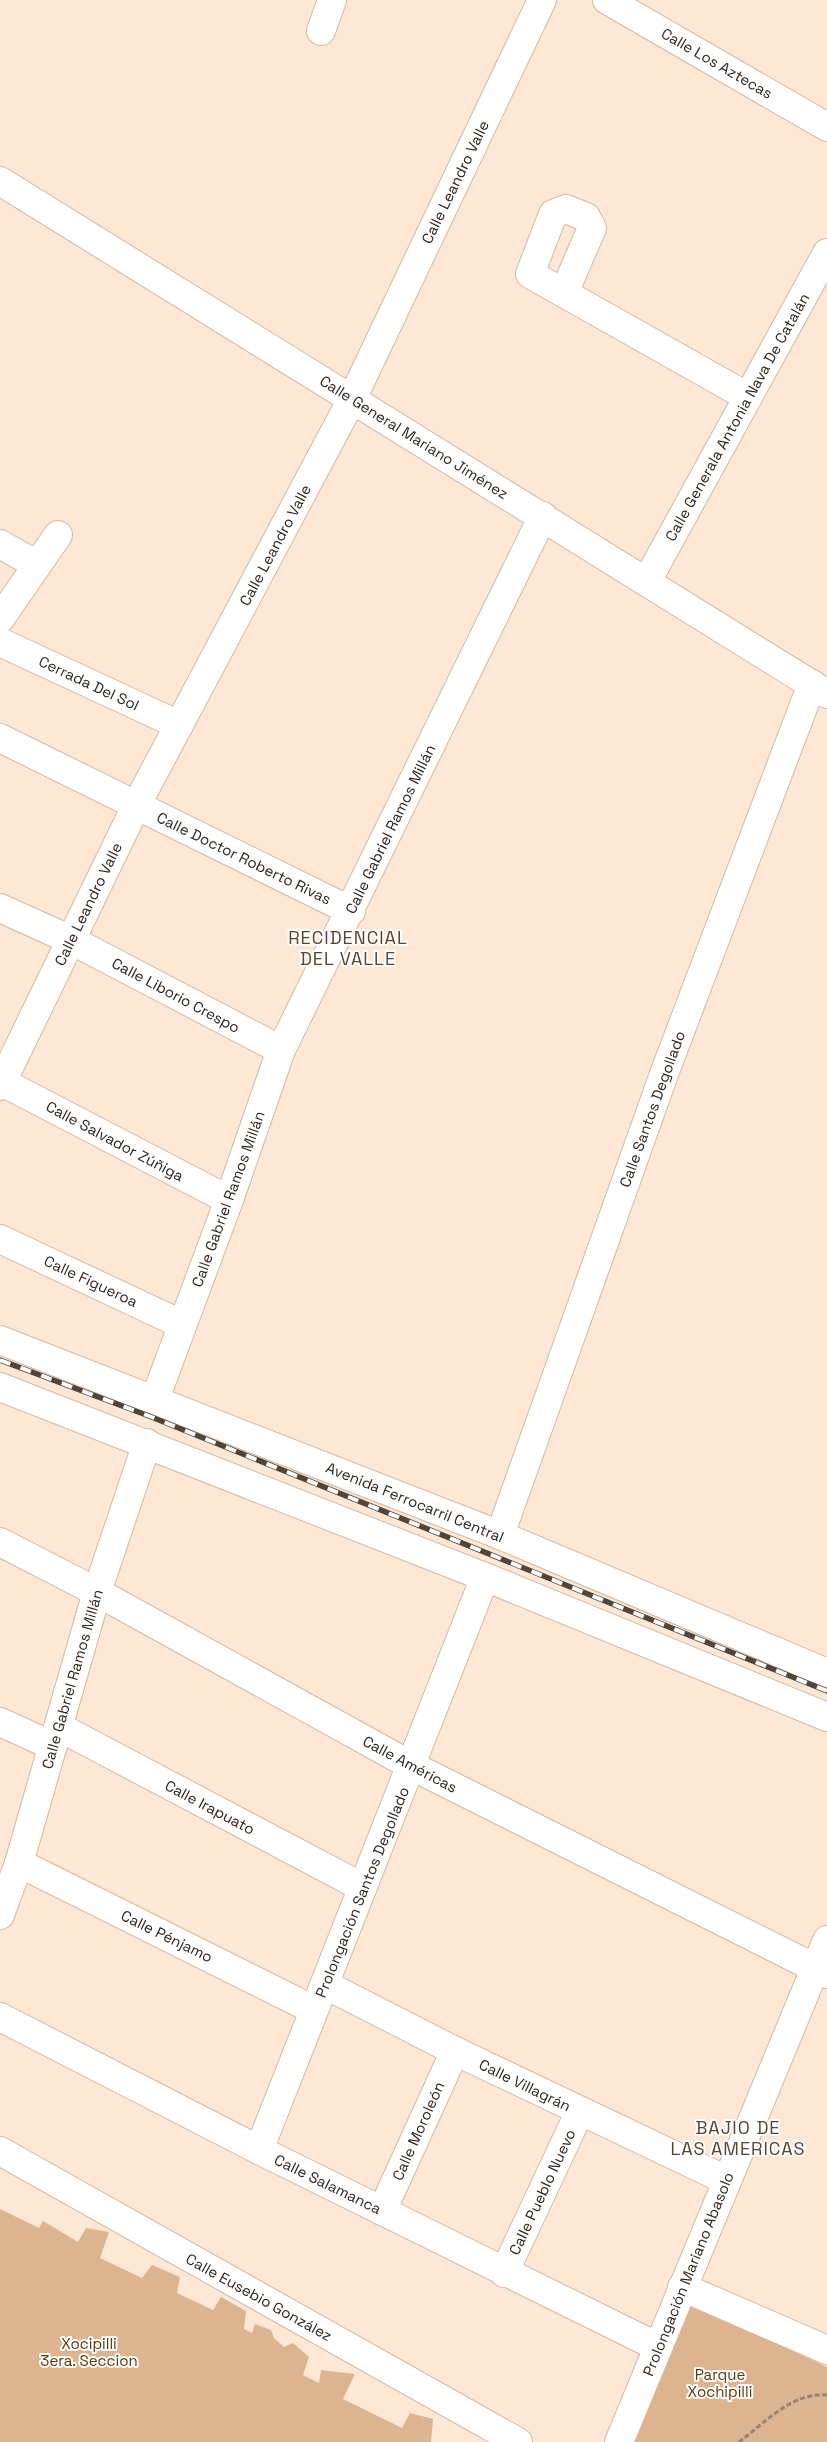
<svg xmlns="http://www.w3.org/2000/svg" width="827" height="2442" viewBox="0 0 827 2442" font-family="'Space Grotesk',sans-serif">
<style>
.green{fill:#ddb490}
.lines{fill:none;stroke-linecap:round;stroke-linejoin:round}
.minor-casing{stroke:#d4b9a1;stroke-width:30}
.major-casing{stroke:#d4b9a1;stroke-width:30}
.path{stroke:#958476;stroke-width:3;stroke-dasharray:5 2.5;stroke-linecap:butt}
.minor{stroke:#fff;stroke-width:28}
.major{stroke:#fff;stroke-width:28}
.rail-casing{stroke:#514439;stroke-width:5.5}
.rail{stroke:#fff;stroke-width:4;stroke-dasharray:11;stroke-linecap:butt}
.labels{text-anchor:middle;dominant-baseline:central;stroke-width:4;stroke-linejoin:round;paint-order:stroke}
.street-label{font-size:15px;fill:#2f241b;stroke:#fff}
.park-label{font-size:15px;fill:#5d3609;stroke:#fff}
.quarter-label{font-size:18px;letter-spacing:1px;fill:#5a432f;stroke:#fff}
</style>
<rect width="100%" height="100%" fill="#fee7d4"/>
<g class="green">
<path d="M0 2209 39 2228 43 2221 78 2242 86 2228 109 2232 100 2258 142 2278 152 2265 180 2277 177 2293 213 2310 221 2297 246 2311 244 2329 252 2333 255 2324 271 2330 274 2338 284 2347 293 2343 309 2357 303 2375 319 2383 321 2370 355 2374 343 2399 402 2428 410 2413 433 2419 431 2442H0Z"/>
<path d="M688 2303 827 2367V2442H629Z"/>
</g>
<g class="lines">
<defs>
<g id="minor">
<path d="M321 31 332 0"/>
<path d="M564 293 592 228 586 217 566 209 553 214 530 274 748 397"/>
<path d="M0 544 37 565"/>
<path d="M647 581 827 253"/>
<path d="M0 619 58 535"/>
<path d="M0 642 179 725"/>
<path d="M0 738 351 911"/>
<path d="M0 908 71 940 281 1050"/>
<path d="M2 1082 229 1200"/>
<path d="M0 1086 137 804 352 399 542 0"/>
<path d="M0 1239 181 1324"/>
<path d="M155 1399 229 1200 281 1050 543 516"/>
<path d="M500 1535 664 1074 812 684"/>
<path d="M0 1542 97 1592 412 1766 827 1974"/>
<path d="M0 1722 53 1746"/>
<path d="M59 1727 362 1887"/>
<path d="M19 1863 314 2010"/>
<path d="M0 1915 19 1863 97 1592 147 1443"/>
<path d="M326 1985 455 2051 726 2180"/>
<path d="M0 2017 259 2150 658 2347"/>
<path d="M259 2150 485 1577"/>
<path d="M0 2151 518 2442"/>
<path d="M382 2211 455 2051"/>
<path d="M504 2273 580 2111"/>
<path d="M682 2287 827 2350"/>
</g>
<g id="major">
<path d="M607 0 827 127"/>
<path d="M0 181 827 694"/>
<path d="M0 1340 500 1535 827 1673"/>
<path d="M0 1387 485 1577 827 1717"/>
<path d="M619 2442 827 1940"/>
</g>
</defs>
<use href="#minor" class="minor-casing"/>
<use href="#major" class="major-casing"/>
<path class="path" d="M739 2442C766 2422 792 2392 827 2395"/>
<use href="#minor" class="minor"/>
<use href="#major" class="major"/>
<defs>
<path id="rail" d="M0 1360 149 1416 827 1691"/>
</defs>
<use href="#rail" class="rail-casing"/>
<use href="#rail" class="rail"/>
</g>
<g class="labels">
<g class="street-label">
<text transform="translate(717 63) rotate(30)">Calle Los Aztecas</text>
<text transform="translate(455 182) rotate(-64)">Calle Leandro Valle</text>
<text transform="translate(737 417) rotate(-61)">Calle Generala Antonia Nava De Catalán</text>
<text transform="translate(414 437) rotate(32)">Calle General Mariano Jiménez</text>
<text transform="translate(275 545) rotate(-62)">Calle Leandro Valle</text>
<text transform="translate(89 683) rotate(25)">Cerrada Del Sol</text>
<text transform="translate(390 829) rotate(-64)">Calle Gabriel Ramos Millán</text>
<text transform="translate(244 858) rotate(26)">Calle Doctor Roberto Rivas</text>
<text transform="translate(88 904) rotate(-64)">Calle Leandro Valle</text>
<text transform="translate(176 995) rotate(28)">Calle Liborio Crespo</text>
<text transform="translate(652 1109) rotate(-70)">Calle Santos Degollado</text>
<text transform="translate(115 1141) rotate(28)">Calle Salvador Zúñiga</text>
<text transform="translate(228 1199) rotate(-70)">Calle Gabriel Ramos Millán</text>
<text transform="translate(91 1281) rotate(25)">Calle Figueroa</text>
<text transform="translate(415 1502) rotate(22)">Avenida Ferrocarril Central</text>
<text transform="translate(72 1679) rotate(-74)">Calle Gabriel Ramos Millán</text>
<text transform="translate(410 1764) rotate(28)">Calle Américas</text>
<text transform="translate(210 1807) rotate(28)">Calle Irapuato</text>
<text transform="translate(362 1892) rotate(-68)">Prolongación Santos Degollado</text>
<text transform="translate(167 1936) rotate(26)">Calle Pénjamo</text>
<text transform="translate(525 2085) rotate(26)">Calle Villagrán</text>
<text transform="translate(418 2131) rotate(-66)">Calle Moroleón</text>
<text transform="translate(328 2184) rotate(26)">Calle Salamanca</text>
<text transform="translate(542 2192) rotate(-65)">Calle Pueblo Nuevo</text>
<text transform="translate(688 2274) rotate(-68)">Prolongación Mariano Abasolo</text>
<text transform="translate(259 2297) rotate(29)">Calle Eusebio González</text>
</g>
<g class="park-label">
<text x="89" y="2343">Xocipilli<tspan x="89" dy="17">3era. Seccion</tspan></text>
<text x="720" y="2374">Parque<tspan x="720" dy="17">Xochipilli</tspan></text>
</g>
<g class="quarter-label">
<text x="348" y="937">RECIDENCIAL<tspan x="348" dy="21">DEL VALLE</tspan></text>
<text x="738" y="2127">BAJIO DE<tspan x="738" dy="21">LAS AMERICAS</tspan></text>
</g>
</g>
</svg>
